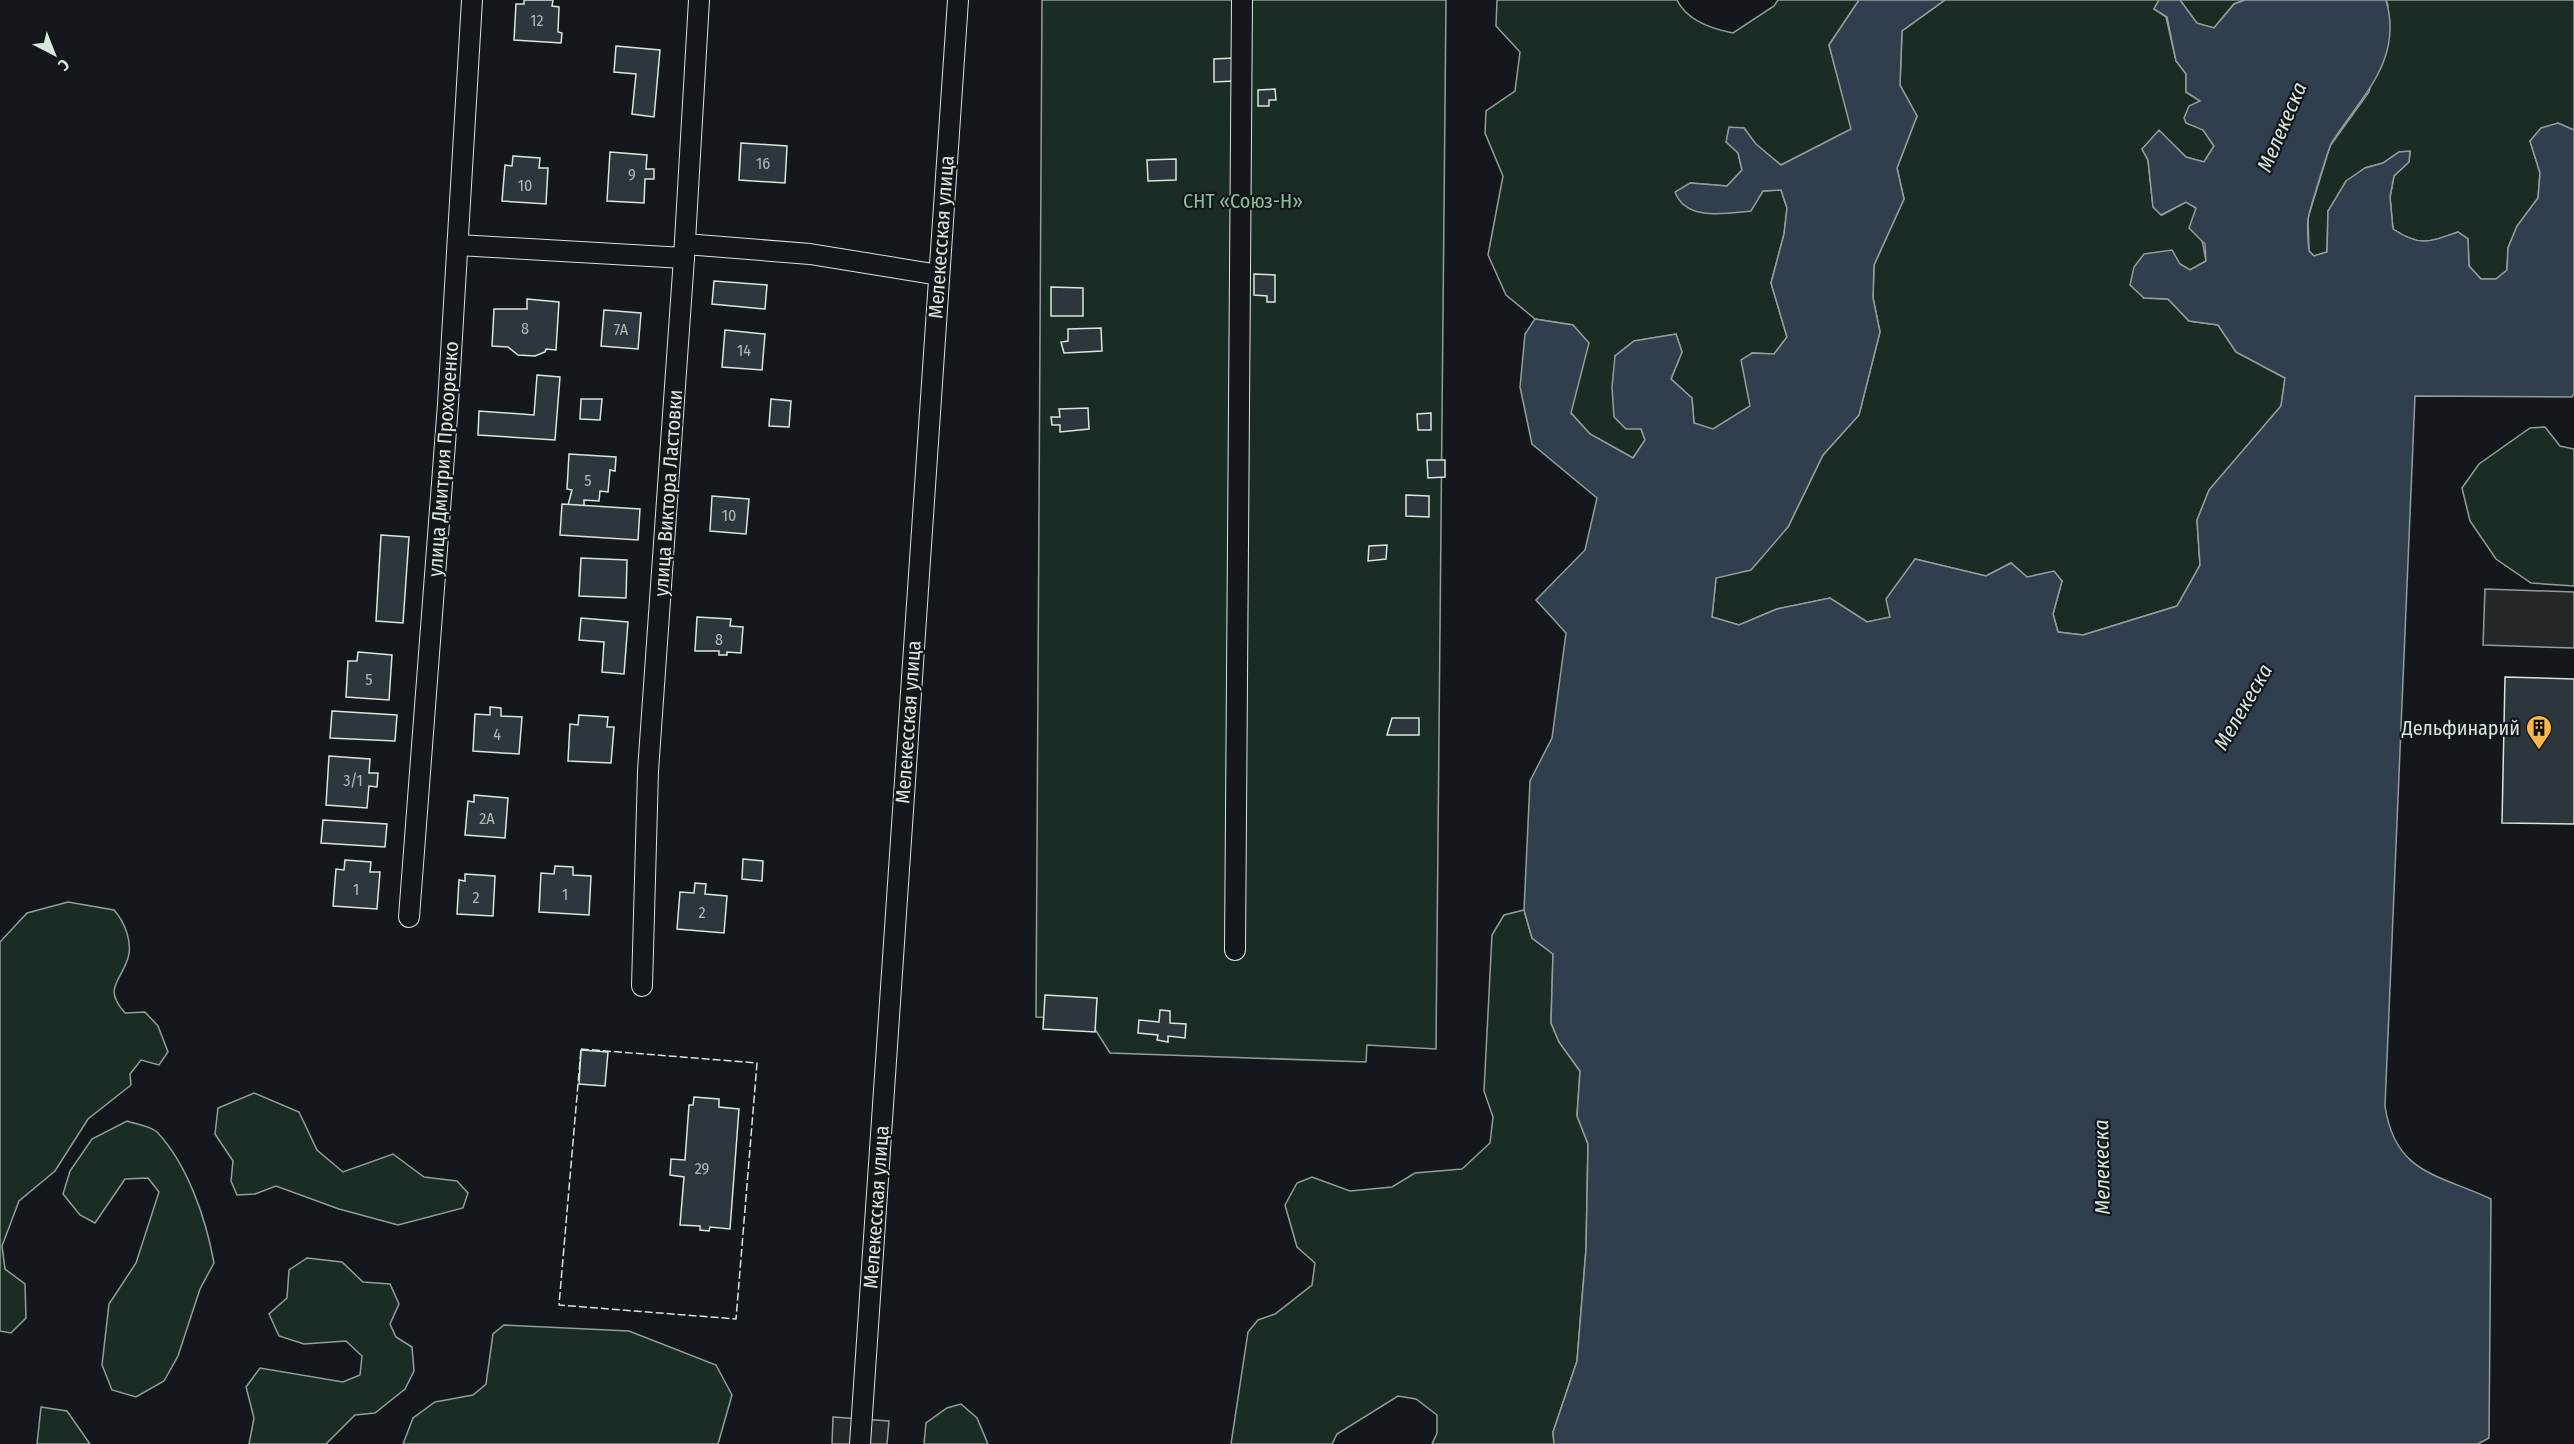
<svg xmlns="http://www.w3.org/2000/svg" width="2574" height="1444" viewBox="0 0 2574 1444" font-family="'Fira Sans Condensed',sans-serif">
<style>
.green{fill:#1a2d24;stroke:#939e99;stroke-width:1.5}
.parking{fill:#24282b;stroke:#939e99;stroke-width:1.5}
.water{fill:#2f3f4d;stroke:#939e99;stroke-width:1.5}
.building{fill:#2c363c;stroke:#d8e6dc;stroke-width:1.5}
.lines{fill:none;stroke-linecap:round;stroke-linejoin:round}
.street-casing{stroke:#d8e6dc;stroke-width:22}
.street{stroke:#14181c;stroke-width:20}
.fence{stroke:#d8e6dc;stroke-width:1.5;stroke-dasharray:8 3;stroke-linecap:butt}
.labels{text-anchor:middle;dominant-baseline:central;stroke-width:4.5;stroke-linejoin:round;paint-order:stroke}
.number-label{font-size:16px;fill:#adbab4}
.park-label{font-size:20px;fill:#8ac095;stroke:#14181c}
.street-label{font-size:20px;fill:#d8e6dc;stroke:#14181c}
.poi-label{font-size:20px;fill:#d8e6dc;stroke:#14181c;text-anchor:end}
.water-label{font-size:21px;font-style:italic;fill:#d8e6dc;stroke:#14181c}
</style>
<rect width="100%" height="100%" fill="#14181c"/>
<g class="green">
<path d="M1042 0H1446L1436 1049 1367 1045 1366 1062 1110 1053 1088 1018 1036 1017Z"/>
<path d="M1497 0H1677C1687 21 1712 29 1733 33L1774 6 1778 0H1859L1829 45 1852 129 1781 165 1755 144 1744 128 1738 153 1742 170 1727 186 1690 183 1763 191 1781 190 1787 208 1784 234 1771 283 1787 337 1774 354 1752 353 1751 406 1712 430 1694 423 1692 398 1671 379 1682 352 1676 334 1634 341 1615 356 1645 440 1633 458 1590 434 1571 413 1573 325 1535 319 1506 295 1488 255 1503 176 1485 133 1486 111 1515 91 1520 52 1496 26Z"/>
<path d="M1945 0H2159L2154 9 2166 17 2176 61 2186 73V92L2201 101 2196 105 2203 130 2214 146 2204 162 2186 157 2159 131 2142 149 2148 160 2153 207 2162 215 2186 202 2196 208 2206 261 2190 270 2180 264 2144 298 2168 299 2189 321 2218 325 2236 352 2285 378 2281 406 2209 491 2197 520 2200 565 2177 606 2083 635 2058 632 2053 614 2062 581 2027 577 2011 563 1986 576 1915 559 1891 617 1867 622 1830 598 1777 609 1739 625 1712 617 1716 578 1788 527 1823 455 1859 415 1880 332 1873 298 1874 265 1904 199 1897 168 1917 116 1900 85 1902 31Z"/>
<path d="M2180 0H2245L2234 4 2214 28 2197 24Z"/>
<path d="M2386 0H2574V130L2558 123 2530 141 2540 173 2538 198 2517 226 2508 248 2507 270 2496 279H2481L2469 266 2468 239 2458 232C2429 242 2420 247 2393 229L2390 197 2394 176 2409 162 2410 152H2399L2383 163 2365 168 2328 211 2327 252 2314 256 2309 251 2308 218 2330 146 2369 92 2388 5Z"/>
<path d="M2545 427 2560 446 2574 449V586L2531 583 2496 559 2470 521 2462 488 2479 464 2530 428Z"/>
<path d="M68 902 114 910C124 921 133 942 128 958 120 983 103 988 125 1013L145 1012 158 1026 168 1052 159 1065 141 1060 130 1074 131 1085 88 1119 55 1171 19 1201 2 1246 5 1269 25 1284 26 1318 11 1333 0 1331V942L27 913Z"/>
<path d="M1524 910 1532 938 1553 954 1551 1023 1559 1042 1580 1071 1577 1116 1588 1144 1586 1249 1577 1361 1553 1432 1554 1444H1432L1437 1433V1415L1416 1399 1398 1396 1337 1434 1332 1444H1231L1248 1332 1258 1320 1275 1314 1312 1285 1315 1263 1297 1247 1285 1205 1297 1183 1312 1177 1350 1191 1392 1187 1415 1173 1462 1169 1490 1143 1493 1117 1484 1091 1492 935 1504 915Z"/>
<path d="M254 1093 299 1112 317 1150 343 1172 393 1154 424 1177 457 1181 468 1193 463 1208 398 1225 339 1209 276 1186 255 1194 237 1195 231 1181 233 1161 215 1134 218 1108Z"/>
<path d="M127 1121C135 1124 151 1126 157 1132 188 1165 206 1219 214 1263L200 1289 178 1356 164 1381 136 1397 112 1390 102 1365 109 1304 136 1263 159 1192 148 1178 125 1179 95 1223 80 1215 63 1194 70 1171 92 1139Z"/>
<path d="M307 1258 342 1262 363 1282 390 1284 399 1304 390 1324 396 1337 412 1347 414 1371 405 1389 375 1413 355 1415 326 1444H249L254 1418 246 1387 260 1368 343 1382 360 1375 362 1356 346 1341 304 1344 279 1336 269 1314 287 1298 289 1270Z"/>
<path d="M504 1325 629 1331 716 1365 732 1395 718 1444H403L413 1418 435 1402 473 1395 486 1384 493 1334Z"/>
<path d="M961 1404 977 1418 988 1444H924L926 1423 947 1408Z"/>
<path d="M41 1407 67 1411 90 1444H37Z"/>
</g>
<g class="parking">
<path d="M2485 589 2574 592V648L2483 645Z"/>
<path d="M833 1417 889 1421 887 1444H832Z"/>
</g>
<path class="water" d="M1859 0H1945L1902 31 1900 85 1917 116 1897 168 1904 199 1874 265 1873 298 1880 332 1859 415 1823 455 1788 527 1751 570 1716 578 1712 617 1739 625 1777 609 1830 598 1867 622 1890 617 1886 599 1915 559 1986 576 2011 563 2027 577 2054 571 2062 581 2053 614 2058 632 2083 635 2177 606 2200 565 2197 520 2209 490 2281 406 2285 378 2236 352 2218 325 2189 321 2168 299 2144 298 2130 285 2134 267 2144 254 2172 250 2180 264 2190 270 2206 261 2205 244 2189 228 2196 208 2186 202 2161 215 2153 207 2148 160 2142 149 2159 130 2186 157 2204 162 2214 146 2203 130 2186 123 2184 118 2189 106 2200 101 2186 92V74L2176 61 2167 17 2154 9 2159 0H2180L2197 23 2214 28 2234 4 2245 0H2386C2404 62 2359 98 2331 144 2328 151 2309 211 2308 219 2307 229 2308 241 2309 251L2314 256 2327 252 2328 211 2346 181 2365 168 2383 163 2399 152 2410 151 2409 162 2394 176 2390 197 2393 229C2420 247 2429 242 2458 232L2468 239 2469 266 2481 279H2496L2507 270 2508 248 2517 226 2538 198 2540 173 2530 141 2541 128 2558 123 2574 130V394L2572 397 2415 396 2385 1106C2395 1174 2438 1174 2491 1199L2489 1438 2478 1444H1554L1553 1432 1577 1361 1586 1249 1588 1144 1577 1116 1580 1071 1559 1042 1551 1023 1553 954 1532 938 1524 910 1530 781 1552 738 1566 633 1536 600 1585 550 1597 498 1532 444 1520 387 1525 334 1535 319 1573 325 1589 343 1571 413 1590 434 1633 458 1645 440 1641 429H1626L1614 417 1612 387 1615 356 1634 341 1676 334 1682 352 1671 379 1692 398 1694 423 1713 429 1750 406 1741 360 1752 353 1774 354 1787 337 1771 283 1784 234 1787 208 1781 190 1763 191 1751 211C1727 213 1686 222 1675 192L1690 183 1727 186 1742 170 1738 153 1726 142 1729 127 1744 128 1756 144 1781 165 1851 129 1829 45Z"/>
<g class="building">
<path d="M524 0H553L552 6 559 7 558 32 562 33 561 43 514 40 516 4H524Z"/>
<path d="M616 46 660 50 654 117 632 114 636 74 614 72Z"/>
<path d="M1234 58 1235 81 1214 82V59Z"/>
<path d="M1275 89 1276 100H1269V106H1258V90Z"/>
<path d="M741 143 787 146 785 183 739 180Z"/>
<path d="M610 152 647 155 646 169H654V179H645L644 203 607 201Z"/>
<path d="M513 156 540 158 539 168H548L546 204 502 201 505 165 512 166Z"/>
<path d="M1176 159V180L1148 181 1147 160Z"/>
<path d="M1254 274 1275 275V302H1267V296L1254 295Z"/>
<path d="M714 281 767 285 765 309 712 304Z"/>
<path d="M1051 287 1083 288V316H1051Z"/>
<path d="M527 299 559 302 556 350 546 349 545 352 535 356 518 355 508 347 492 346 494 309H527Z"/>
<path d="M604 310 641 313 638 349 601 346Z"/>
<path d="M1101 328 1102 351 1064 353 1061 342 1068 341V329Z"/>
<path d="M725 330 765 334 762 370 722 367Z"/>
<path d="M537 375 560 377 555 440 478 435 479 411 534 415Z"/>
<path d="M581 399H602L600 420 580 419Z"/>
<path d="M771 399 791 401 789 427 769 426Z"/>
<path d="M1088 408 1089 429 1060 432V425H1052L1051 417H1060L1059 409Z"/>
<path d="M1431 413V430H1418L1417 414Z"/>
<path d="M569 454 616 457 615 471 610 470 608 492 600 491 599 501 584 500V506L568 505 572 490 567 489Z"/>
<path d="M1427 460H1445V477L1428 478Z"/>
<path d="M1406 495 1429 496V517L1406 516Z"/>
<path d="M712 496 749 499 746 534 710 531Z"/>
<path d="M562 504 640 509 638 540 560 535Z"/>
<path d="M381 535 409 537 403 623 376 621Z"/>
<path d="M1387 545 1386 559 1368 561 1369 546Z"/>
<path d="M581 558 627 560 626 598 579 596Z"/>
<path d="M697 617 731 619 730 626 743 627 741 653 727 652V655H719V651H695Z"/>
<path d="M581 618 628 622 624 674 602 672 604 642 579 640Z"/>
<path d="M358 652 392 655 389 700 346 697 348 661H357Z"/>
<path d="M2505 677 2574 679V824L2502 823Z"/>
<path d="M490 707 501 708V716L522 717 519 754 473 751 475 714 490 715Z"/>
<path d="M332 711 397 715 395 741 330 738Z"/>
<path d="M579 715 608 717 607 727H614L611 763 568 761 570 724 578 725Z"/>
<path d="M1392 718H1419V735H1387Z"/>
<path d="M329 756 370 759 369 773H378L377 787 369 786 367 808 326 805Z"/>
<path d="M474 795 508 798 505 838 465 835 468 801 474 802Z"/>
<path d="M323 820 387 824 385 847 321 843Z"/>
<path d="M743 859 763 861 762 881 742 879Z"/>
<path d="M345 860 371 862 370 872H380L377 909 333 906 336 869 344 870Z"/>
<path d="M555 866 573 867V875L591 876 589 915 539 912 541 873 554 874Z"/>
<path d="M465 874 495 876 493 916 457 914 459 880 465 881Z"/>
<path d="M695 883 706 884 705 894 727 896 724 933 677 929 680 892 694 893Z"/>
<path d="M1045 995 1097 998 1095 1032 1043 1029Z"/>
<path d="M1160 1010 1170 1011V1023L1186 1024 1185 1038 1168 1036V1042L1157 1040 1158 1035 1138 1033 1139 1020 1159 1022Z"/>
<path d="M581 1050 608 1052 605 1086 579 1084Z"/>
<path d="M694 1097 719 1099V1107L739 1109 730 1229 710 1227 709 1231 700 1230V1226L680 1225 684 1177 670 1175 671 1159 685 1160 689 1105H693Z"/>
</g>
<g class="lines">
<defs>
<g id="street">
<path d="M685 244 810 254 939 275"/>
<path d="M458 245 684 258"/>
<path d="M409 917 448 404 472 0"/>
<path d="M1235 950 1242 0"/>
<path d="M642 986 648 771 684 258 699 0"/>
<path d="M860 1444 958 0"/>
</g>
</defs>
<use href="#street" class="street-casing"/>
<use href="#street" class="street"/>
<path class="fence" d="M581 1049 757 1063 736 1319 559 1305Z"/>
</g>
<defs>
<symbol id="building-pin" viewBox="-11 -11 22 30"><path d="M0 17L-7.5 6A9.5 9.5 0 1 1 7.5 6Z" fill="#ffb74d" stroke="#14181c"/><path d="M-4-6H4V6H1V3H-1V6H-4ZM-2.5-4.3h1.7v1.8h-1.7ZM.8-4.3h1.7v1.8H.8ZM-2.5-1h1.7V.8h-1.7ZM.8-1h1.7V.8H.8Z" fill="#111"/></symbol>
</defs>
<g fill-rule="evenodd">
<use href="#building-pin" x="2524" y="713" width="30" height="40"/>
</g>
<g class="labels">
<g class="number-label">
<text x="537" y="20">12</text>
<text x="763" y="163">16</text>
<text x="632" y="174">9</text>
<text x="525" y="185">10</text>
<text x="525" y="328">8</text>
<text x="621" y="329">7А</text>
<text x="744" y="350">14</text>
<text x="588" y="480">5</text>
<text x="729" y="515">10</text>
<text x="719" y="639">8</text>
<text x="369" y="679">5</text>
<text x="497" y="734">4</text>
<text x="353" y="780">3/1</text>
<text x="487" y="818">2А</text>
<text x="356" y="889">1</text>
<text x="565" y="894">1</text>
<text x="476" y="897">2</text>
<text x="702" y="912">2</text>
<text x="702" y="1168">29</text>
</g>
<g class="park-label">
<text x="1243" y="201">СНТ «Союз-Н»</text>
</g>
<g class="street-label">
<text transform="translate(941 237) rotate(-86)">Мелекесская улица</text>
<text transform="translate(443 459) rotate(-86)">улица Дмитрия Прохоренко</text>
<text transform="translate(668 493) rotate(-86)">улица Виктора Ластовки</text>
<text transform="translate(908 722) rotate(-86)">Мелекесская улица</text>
<text transform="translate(876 1207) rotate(-86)">Мелекесская улица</text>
</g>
<g class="poi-label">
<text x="2520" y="728">Дельфинарий</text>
</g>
<g class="water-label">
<text transform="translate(2282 127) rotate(-67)">Мелекеска</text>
<text transform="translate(2243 707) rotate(-60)">Мелекеска</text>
<text transform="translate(2102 1167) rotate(-91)">Мелекеска</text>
</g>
</g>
<g transform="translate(54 54) rotate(138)" stroke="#14181c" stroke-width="4.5" paint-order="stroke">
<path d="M0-4.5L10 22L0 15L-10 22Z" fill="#d8e6dc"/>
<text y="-9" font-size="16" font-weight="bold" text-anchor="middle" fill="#d8e6dc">С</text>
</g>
</svg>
